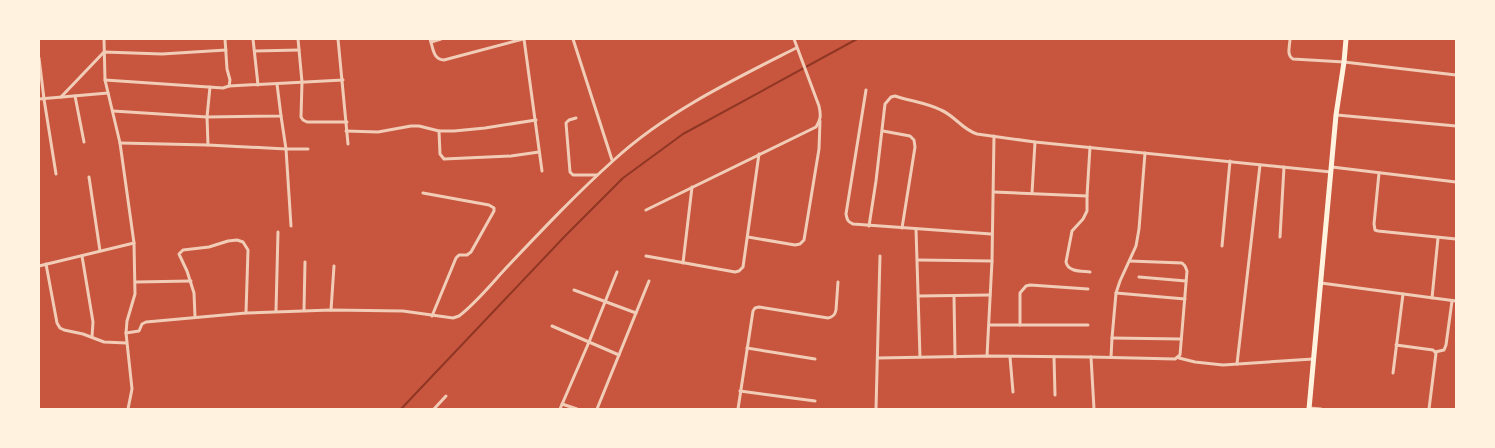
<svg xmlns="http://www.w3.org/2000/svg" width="1495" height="448" viewBox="0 0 1495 448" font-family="Poppins,sans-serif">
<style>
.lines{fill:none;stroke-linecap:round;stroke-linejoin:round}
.stream{stroke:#8f3625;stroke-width:2}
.minor{stroke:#f1ccb7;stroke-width:3}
.primary{stroke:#fff3e0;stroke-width:5}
</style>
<rect width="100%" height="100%" fill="#c8553d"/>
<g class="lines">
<path class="stream" d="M401 409 566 235 623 178 683 134 857 39"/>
<g class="minor">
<path d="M104 39 105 80 120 143 134 243 135 294 127 321 126 333 132 389 128 409"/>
<path d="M253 39 258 85"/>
<path d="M298 39 302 82 301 117 303 120 307 122H347"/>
<path d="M338 39 348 144"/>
<path d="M430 39C433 47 433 60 444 60L523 39"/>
<path d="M524 39 542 171"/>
<path d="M573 39 612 160"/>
<path d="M1290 39C1290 46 1286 55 1293 59L1344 62 1456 75"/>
<path d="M431 42 441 39"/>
<path d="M255 51 299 50"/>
<path d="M39 58 44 99 56 174"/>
<path d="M105 80 223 88 229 86 230 80 227 69 225 39"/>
<path d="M229 86 343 80"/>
<path d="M866 90 846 214C847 220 848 222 853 224L991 234"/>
<path d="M75 96 84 142"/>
<path d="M61 97 104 52 162 54 226 50"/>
<path d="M39 99 108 93"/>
<path d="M113 111 207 117 210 87"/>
<path d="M1337 115 1456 126"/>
<path d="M281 116 286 149 291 226"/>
<path d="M576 118 569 120 566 123 570 172 573 175H597"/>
<path d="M346 131 378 132 411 126H419L439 131H454L485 128 536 120"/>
<path d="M439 131 440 154 444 159 511 156 539 152"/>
<path d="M883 131 910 136 914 140 915 147 902 228"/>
<path d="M120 143 208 145 207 117 281 116 277 84"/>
<path d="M208 145 286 149H308"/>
<path d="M1332 167 1456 182"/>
<path d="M1379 173 1374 224 1375 230 1378 231 1456 239"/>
<path d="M89 177 100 251"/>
<path d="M994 192 1087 196 1090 147"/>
<path d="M423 193 489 205 494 208V211L471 252 467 255H459L456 258 432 316"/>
<path d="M1032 193 1035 142"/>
<path d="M1087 196V211L1083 219 1072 231 1066 262C1068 272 1081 271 1090 272"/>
<path d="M646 210 816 127C821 120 821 115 819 106L794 39"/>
<path d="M869 226 876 181 885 104 891 97 895 96C910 101 927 103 941 110 955 116 963 130 977 134L1035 142 1331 172"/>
<path d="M916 229 920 357"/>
<path d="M748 237 795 245 800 244 804 240 819 149 820 121"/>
<path d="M1280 237 1284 167"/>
<path d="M1222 246 1230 161"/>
<path d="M82 256 93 322 92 337"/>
<path d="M646 256 735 272 739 271 743 267 759 154"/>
<path d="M918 260 992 261"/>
<path d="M683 263 692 187"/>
<path d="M46 264 57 323 60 328 64 330 83 334 104 342 126 343"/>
<path d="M39 266 134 243"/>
<path d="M1139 277 1186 281"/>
<path d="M136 282 191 281"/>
<path d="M1321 283 1456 301"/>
<path d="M574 290 636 313 597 409"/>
<path d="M1116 293 1185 299"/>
<path d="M919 296 990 295"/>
<path d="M954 296 955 357"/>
<path d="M1432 298 1438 238"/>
<path d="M304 310 305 262"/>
<path d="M331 310 334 266"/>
<path d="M276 311 278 232"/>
<path d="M636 313 649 281"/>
<path d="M195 317 194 293 187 271 179 254 183 250 209 247 228 241 237 240 243 242 248 250 246 313"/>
<path d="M989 325H1088"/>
<path d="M1020 325V293L1026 286 1030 285 1088 289"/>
<path d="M552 326 619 355"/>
<path d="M126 333 139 331 142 324 146 322 246 313 331 310 403 311 453 318 459 316C477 302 492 283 507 267 542 230 577 193 615 159 666 112 735 79 796 48"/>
<path d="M1112 338 1181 339"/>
<path d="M1396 345 1433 350 1436 353 1429 409"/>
<path d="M747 348 815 359"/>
<path d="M1435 352 1444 350 1446 345 1452 301"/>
<path d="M987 356 992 261 994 136"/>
<path d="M1010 357 1013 392"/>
<path d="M1054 357 1055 395"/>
<path d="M1091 357 1175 359 1180 355 1187 271 1185 266 1182 263 1130 261"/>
<path d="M1111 357 1112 338 1116 293 1120 281 1136 246 1139 229 1145 153"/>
<path d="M878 358 987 356 1091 357 1094 409"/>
<path d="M1179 358 1195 362 1223 365 1313 359"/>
<path d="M1237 364 1260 165"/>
<path d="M1393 373 1403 294"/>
<path d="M740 391 815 401"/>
<path d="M562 404 577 409"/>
<path d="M1309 408 1321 409"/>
<path d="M434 409 446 396"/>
<path d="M560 409 589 342 617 272"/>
<path d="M738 409 753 311 755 308 759 307 828 318C833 317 835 315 836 310L838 282"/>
<path d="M876 409 880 256"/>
</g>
<path class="primary" d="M1309 409 1336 115 1344 62 1346 39"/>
</g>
<rect width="1495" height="448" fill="none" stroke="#fff3e0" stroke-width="80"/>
</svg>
